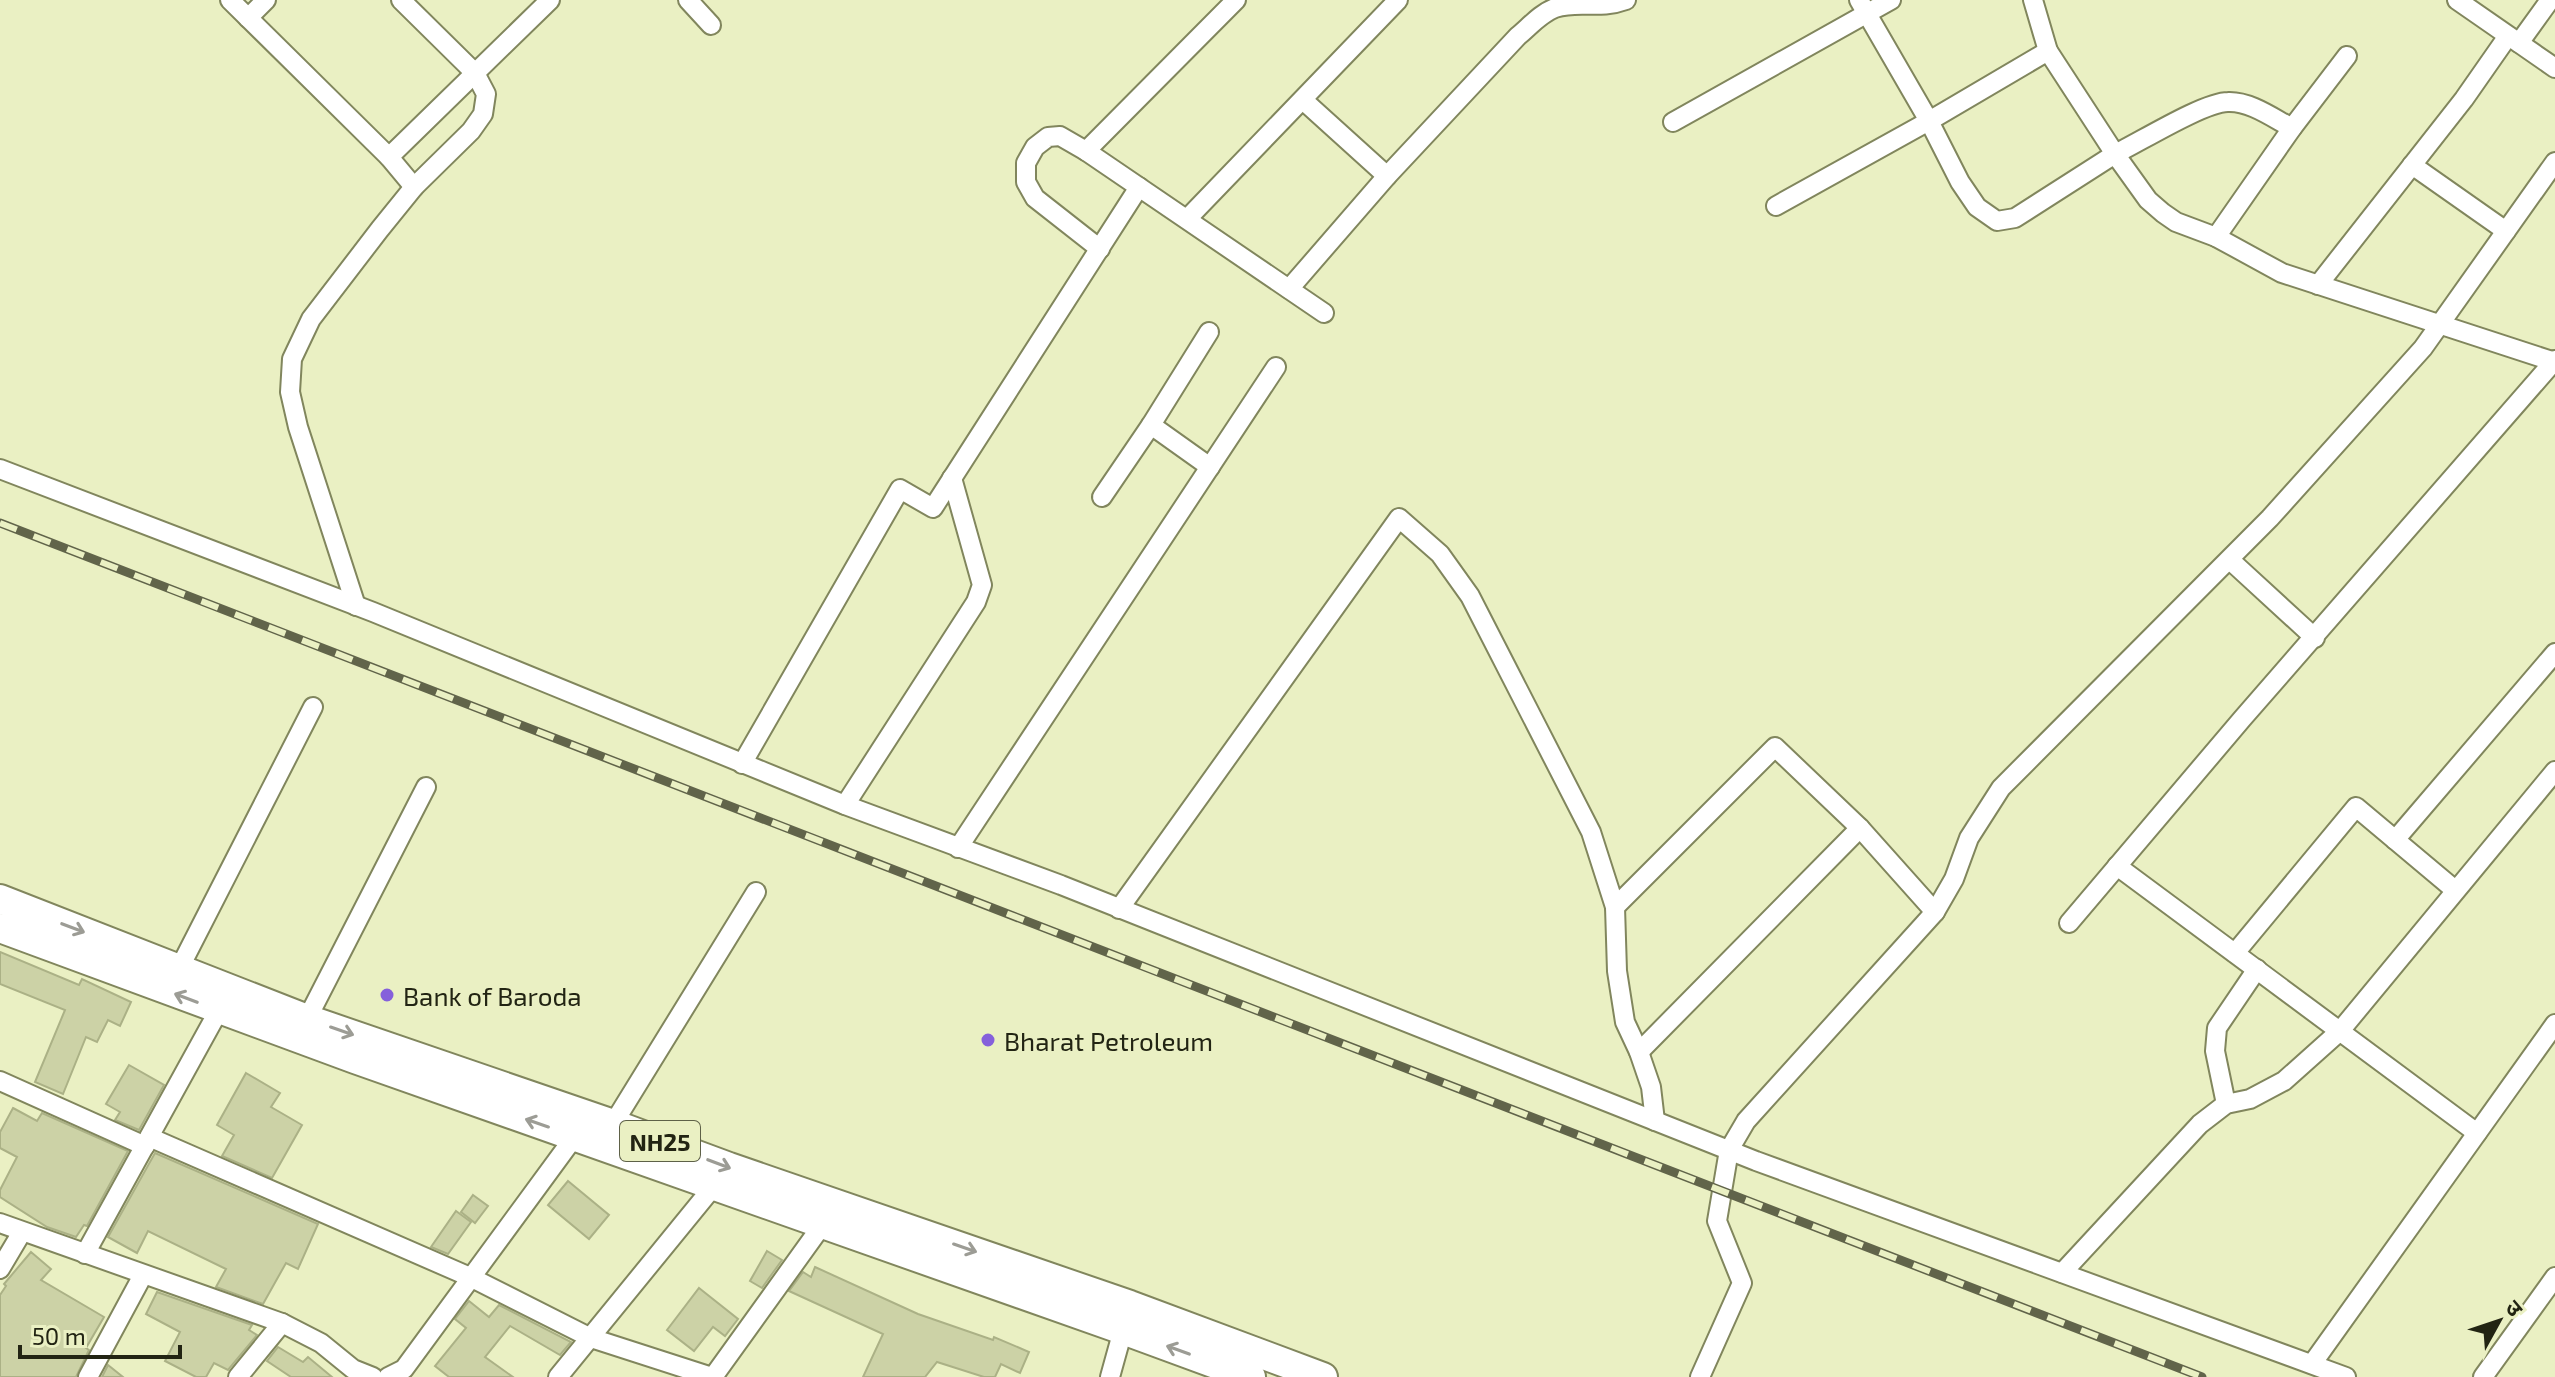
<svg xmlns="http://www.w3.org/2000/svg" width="2555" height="1377" viewBox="0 0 2555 1377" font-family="'Exo 2','Noto Sans Devanagari',sans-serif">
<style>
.building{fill:#ccd2a6;stroke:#abb186;stroke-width:2}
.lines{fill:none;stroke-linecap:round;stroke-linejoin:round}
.street-casing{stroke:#81865d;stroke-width:22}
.primary-casing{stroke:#81865d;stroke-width:32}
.street{stroke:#fff;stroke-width:18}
.primary{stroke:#fff;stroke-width:28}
.rail-casing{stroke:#61644a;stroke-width:9}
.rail{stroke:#eaf0c3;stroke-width:6;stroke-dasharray:18;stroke-linecap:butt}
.oneway{stroke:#9c9c95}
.poi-dot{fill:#8560db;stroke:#eaf0c3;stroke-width:3}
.labels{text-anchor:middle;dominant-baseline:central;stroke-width:6;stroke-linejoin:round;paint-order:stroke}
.shield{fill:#eaf0c3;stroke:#5e6148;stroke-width:2}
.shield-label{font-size:24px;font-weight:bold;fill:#222413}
.poi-label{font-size:26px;fill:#222413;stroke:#eaf0c3;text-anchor:start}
</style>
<rect width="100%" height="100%" fill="#eaf0c3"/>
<g class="building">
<path d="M0 952 79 985 82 979 131 1002 120 1026 108 1020 97 1042 86 1037 63 1094 35 1082 65 1010 0 984Z"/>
<path d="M129 1065 164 1085 139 1130 115 1120 120 1112 106 1104Z"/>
<path d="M246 1073 280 1093 271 1107 302 1125 272 1178 222 1156 234 1135 217 1125Z"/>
<path d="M13 1108 37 1121 42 1113 128 1151 87 1226 84 1225 76 1237 47 1227 0 1197V1190L17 1157 0 1148V1132Z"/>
<path d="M155 1153 318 1224 298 1269 286 1263 263 1304 216 1287 226 1269 148 1231 137 1253 108 1237Z"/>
<path d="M568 1181 609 1215 589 1239 548 1205Z"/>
<path d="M473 1195 488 1206 475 1223 461 1212Z"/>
<path d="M456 1211 471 1222 448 1254 431 1247Z"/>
<path d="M767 1251 782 1260 762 1288 750 1281Z"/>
<path d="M31 1252 51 1269 41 1280 104 1317 86 1348 89 1350 76 1377H0V1295L6 1286 4 1284Z"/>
<path d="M815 1267 918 1314 993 1340 994 1337 1029 1352 1020 1373 1001 1364 995 1377H984L937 1362 925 1377H863L883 1334 789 1291 803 1272 811 1277Z"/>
<path d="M699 1288 738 1319 725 1336 713 1327 694 1351 667 1330Z"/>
<path d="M157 1292 252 1325 249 1330 257 1335 228 1370 214 1363 206 1377H196L165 1361 180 1332 146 1314Z"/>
<path d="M469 1301 489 1317 499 1305 571 1342 560 1355 510 1326 485 1357 513 1377H449L435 1366 466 1328 455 1319Z"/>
<path d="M278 1347 303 1362 308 1357 332 1377H291L267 1361Z"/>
<path d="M108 1365 123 1377H102Z"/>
</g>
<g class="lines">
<defs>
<g id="street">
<path d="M230 0 389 157 550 0"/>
<path d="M688 0 711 25"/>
<path d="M1859 0 1929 121 1960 182 1977 207 1997 221 2015 218 2115 154 2148 200 2163 213 2176 222 2216 237 2282 273 2555 362"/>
<path d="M2033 0 2048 51"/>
<path d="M2457 0 2555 68"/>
<path d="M248 18 266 0"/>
<path d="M2519 43 2550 0"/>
<path d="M1303 100 1387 176"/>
<path d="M1673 122 1891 0"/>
<path d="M1086 151 1236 0"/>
<path d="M389 157 414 187"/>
<path d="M2412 165 2506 231"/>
<path d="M1776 206 1929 121 2048 51 2115 154C2140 142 2204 102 2228 102 2250 101 2273 118 2292 128"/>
<path d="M1187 219 1398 0"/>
<path d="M2216 237 2292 128 2347 56"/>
<path d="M1100 249 1035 198 1026 182V163L1035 147 1048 137 1060 136 1086 151 1324 313"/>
<path d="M2318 285 2464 99 2508 36"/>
<path d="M1289 289 1387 176 1518 36C1529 27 1541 13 1555 8 1578 0 1599 10 1626 0"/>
<path d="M1151 425 1210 467"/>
<path d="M0 469 373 612 845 805 1061 885 1756 1161 2346 1377"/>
<path d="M1102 497 1151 425 1209 332"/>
<path d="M2230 560 2315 638"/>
<path d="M356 606 298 427 290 392 292 359 311 319 380 229 414 187 471 131 483 114 486 94 475 73 401 0"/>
<path d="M742 764 900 489 933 508 1139 187"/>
<path d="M845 805 976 602 982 585 952 478"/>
<path d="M2395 840 2555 653"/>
<path d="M958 848 1276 367"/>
<path d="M2117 866 2477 1133"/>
<path d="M1615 907 1775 747 1860 828 1935 912"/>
<path d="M1119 909 1399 518 1440 554 1470 596 1591 832 1615 907 1617 971 1625 1022 1639 1052 1651 1087 1655 1121"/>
<path d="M2069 923 2242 719 2555 360"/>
<path d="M2235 953 2356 807 2455 890"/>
<path d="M179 969 313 707"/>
<path d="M219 1010 149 1137 470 1277 591 1338 712 1377"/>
<path d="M307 1019 426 787"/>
<path d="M1639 1052 1860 828"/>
<path d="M0 1081 145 1146"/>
<path d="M2226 1104 2215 1051 2217 1028 2257 969"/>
<path d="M613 1124 756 892"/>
<path d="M0 1223 282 1323 321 1343 353 1369 373 1377"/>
<path d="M85 1254 149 1138"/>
<path d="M0 1269 22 1232"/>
<path d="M2062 1273 2200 1124 2226 1104 2250 1099 2284 1081 2340 1031 2555 771"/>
<path d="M2312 1364 2555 1024"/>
<path d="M88 1377 143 1275"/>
<path d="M238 1377 282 1323"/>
<path d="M388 1377 404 1369 575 1136"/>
<path d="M558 1377 713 1187"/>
<path d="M713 1377 823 1224"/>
<path d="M1110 1377 1123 1330"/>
<path d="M1700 1377 1742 1283 1717 1221 1729 1150 1746 1121 1935 912 1954 879 1969 838 2001 788 2270 518 2423 348 2555 162"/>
<path d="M2483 1377 2555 1277"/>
</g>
<g id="primary">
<path d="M0 899 307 1019 613 1124 729 1167 1130 1305 1323 1377"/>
<path d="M0 928 355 1059 1123 1330 1251 1377"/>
</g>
</defs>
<use href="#street" class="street-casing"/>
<use href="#primary" class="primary-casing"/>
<use href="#street" class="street"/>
<use href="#primary" class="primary"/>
<defs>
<path id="rail" d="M0 523 2202 1377"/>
</defs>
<use href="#rail" class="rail-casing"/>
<use href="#rail" class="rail"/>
</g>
<defs><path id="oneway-shaft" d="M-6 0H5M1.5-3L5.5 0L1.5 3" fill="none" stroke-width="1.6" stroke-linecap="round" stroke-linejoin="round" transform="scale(2)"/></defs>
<g class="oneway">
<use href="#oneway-shaft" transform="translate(73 928) rotate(21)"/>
<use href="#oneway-shaft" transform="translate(186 998) rotate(-159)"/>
<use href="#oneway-shaft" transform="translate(342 1031) rotate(19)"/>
<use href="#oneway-shaft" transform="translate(537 1123) rotate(-161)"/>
<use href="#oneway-shaft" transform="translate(719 1164) rotate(21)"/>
<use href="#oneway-shaft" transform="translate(965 1248) rotate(19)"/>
<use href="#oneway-shaft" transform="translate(1178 1350) rotate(-160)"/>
</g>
<g class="poi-dot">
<circle cx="387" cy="995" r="8"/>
<circle cx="988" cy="1040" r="8"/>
</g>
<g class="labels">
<rect class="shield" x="620" y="1121" width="80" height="40" rx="6"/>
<g class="shield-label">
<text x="660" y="1141">NH25</text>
</g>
<g class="poi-label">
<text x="403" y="995">Bank of Baroda</text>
<text x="1004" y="1040">Bharat Petroleum</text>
</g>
</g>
<g transform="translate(2499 1321) rotate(50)" stroke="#eaf0c3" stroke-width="6" paint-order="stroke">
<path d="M0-6L14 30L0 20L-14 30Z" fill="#222413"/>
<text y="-12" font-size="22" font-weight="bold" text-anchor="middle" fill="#222413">उ</text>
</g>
<path d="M20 1345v12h160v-12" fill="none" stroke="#222413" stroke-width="4"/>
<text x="32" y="1345" font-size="24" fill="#222413" stroke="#eaf0c3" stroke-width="6" paint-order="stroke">50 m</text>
</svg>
